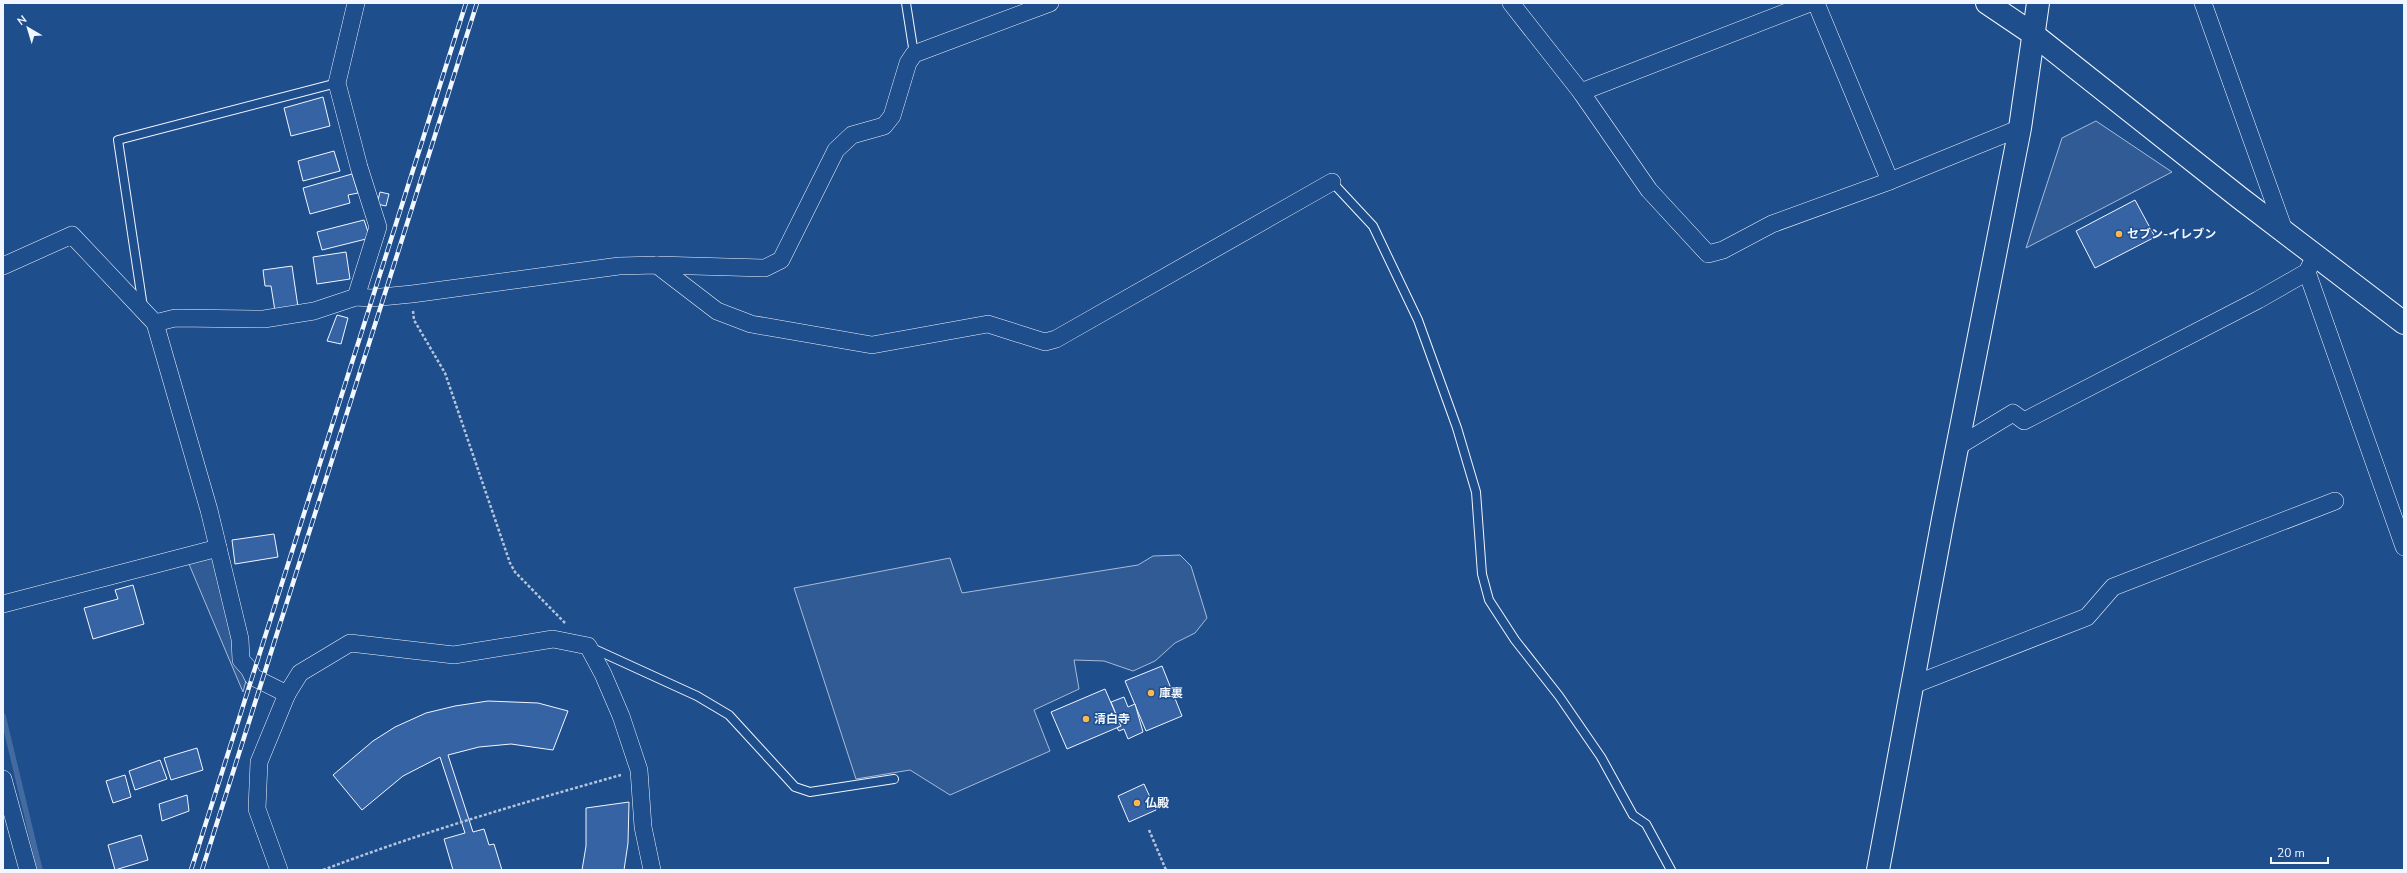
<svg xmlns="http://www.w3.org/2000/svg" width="2407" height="873" viewBox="0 0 2407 873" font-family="'Nunito Sans','Noto Sans JP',sans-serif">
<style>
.built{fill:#305b95;stroke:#a8bbd7}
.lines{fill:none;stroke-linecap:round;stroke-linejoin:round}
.stream{stroke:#446ba0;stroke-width:5.5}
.building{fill:#3563a3;stroke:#f2f6ff}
.lane-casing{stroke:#f2f6ff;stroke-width:10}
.street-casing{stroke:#f2f6ff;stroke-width:18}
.secondary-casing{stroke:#f2f6ff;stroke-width:24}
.path{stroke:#b3c4dc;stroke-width:2.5;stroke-dasharray:3 2;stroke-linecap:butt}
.lane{stroke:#1f4e8c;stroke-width:8}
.street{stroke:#1f4e8c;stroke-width:17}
.secondary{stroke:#1f4e8c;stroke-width:22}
.rail-casing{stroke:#f2f6ff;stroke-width:4.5}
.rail{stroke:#1f4e8c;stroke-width:3;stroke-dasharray:9;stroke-linecap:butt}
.poi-dot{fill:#ffb74d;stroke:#1f4e8c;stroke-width:1.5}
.labels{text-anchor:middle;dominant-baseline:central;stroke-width:3;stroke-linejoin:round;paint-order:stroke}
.poi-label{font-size:12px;font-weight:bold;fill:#f2f6ff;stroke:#1f4e8c;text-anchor:start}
</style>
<rect width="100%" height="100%" fill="#1f4e8c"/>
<g class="built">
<path d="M2096 121 2172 172 2026 248 2062 138Z"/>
<path d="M218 548 249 669 243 692 186 557Z"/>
<path d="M1180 555 1191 566 1207 618 1195 633 1175 643 1155 661 1133 671 1104 661 1074 660 1079 689 1034 710 1050 751 950 795 910 770 856 779 794 588 950 558 962 593 1138 565 1153 556Z"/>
</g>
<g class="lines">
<path class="stream" d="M3 716 40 870"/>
</g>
<g class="building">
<path d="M323 97 330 126 291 136 284 108Z"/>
<path d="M334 151 340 171 303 181 298 161Z"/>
<path d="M352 174 358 193 348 195 350 203 310 214 303 188Z"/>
<path d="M380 192 389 194 386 206 377 204Z"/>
<path d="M2135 200 2155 237 2095 268 2076 231Z"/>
<path d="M364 220 370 238 322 250 317 232Z"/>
<path d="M346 252 350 279 317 284 313 257Z"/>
<path d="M292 266 298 307 275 311 271 286H265L263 270Z"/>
<path d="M337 315 348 318 341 344 327 341Z"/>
<path d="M274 534 278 557 235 564 232 540Z"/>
<path d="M133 585 144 624 93 639 84 608 118 599 115 590Z"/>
<path d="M1162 666 1182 716 1146 731 1125 681Z"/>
<path d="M1105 689 1121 726 1067 749 1051 712Z"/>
<path d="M1124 697 1128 707 1135 704 1143 732 1128 739 1124 729 1119 731 1117 728 1121 726 1111 702Z"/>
<path d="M488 701 538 703 568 711 553 750 511 744 479 747 448 755 473 832 484 829 489 845 494 844 502 870H453L444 839 465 833 440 757 403 776 362 810 333 775 373 741 395 727 426 713 455 706Z"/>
<path d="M197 748 203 770 171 780 164 758Z"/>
<path d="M160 760 167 779 135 790 129 771Z"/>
<path d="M125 775 131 797 113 803 106 781Z"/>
<path d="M1144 784 1156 810 1129 822 1118 796Z"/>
<path d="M187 795 189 811 162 821 159 804Z"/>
<path d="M629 802 628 843 624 870H582L586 846V808Z"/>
<path d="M141 835 148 860 115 870 108 845Z"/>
</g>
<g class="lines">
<defs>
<g id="lane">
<path d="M906 3 914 54"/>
<path d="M1332 182 1373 226 1418 320 1457 428 1476 492 1482 574 1489 600 1515 640 1559 696 1601 757 1633 815 1646 824 1671 870"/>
<path d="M143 307 118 140 337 83"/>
<path d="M592 648 697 696 729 715 795 787 810 792 894 779"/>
</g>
<g id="street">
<path d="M1511 3 1581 92 1649 190 1708 254 1723 250 1772 224 1890 181 2020 128"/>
<path d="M1816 3 1890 181"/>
<path d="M2203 3 2284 230"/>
<path d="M1581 92 1810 3"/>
<path d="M2311 264 2307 272 2404 547"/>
<path d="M657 265 717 311 751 324 872 345 988 324 1045 342 1056 339 1332 182"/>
<path d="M3 266 72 235 155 323 209 510 240 639 241 660 249 669 253 677 287 694 259 762 257 809 279 870"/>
<path d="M356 297 378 227 359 167 337 83 356 3"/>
<path d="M155 323 175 318 264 319 314 311 356 297 371 298 412 294 619 266 657 265 765 268 781 260 836 150 852 135 884 126 892 116 908 63 914 54 1050 3"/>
<path d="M1957 447 2013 413 2024 421 2258 300 2307 272"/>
<path d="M3 604 218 548"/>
<path d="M1913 685 2087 617 2113 587 2335 501"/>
<path d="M287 694 300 673 350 643 454 655 553 639 588 646 603 674 621 716 639 770 643 827 652 870"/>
<path d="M3 779 28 870"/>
</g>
<g id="secondary">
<path d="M1987 3 2033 34 2240 198 2404 323"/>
<path d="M1878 870 1943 519 2020 128 2038 3"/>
</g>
</defs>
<use href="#lane" class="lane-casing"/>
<use href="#street" class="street-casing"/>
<use href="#secondary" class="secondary-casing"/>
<g class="path">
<path d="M413 311 414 320 445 373 510 563 515 572 565 623"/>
<path d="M1149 830 1166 870"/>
<path d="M323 870C420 833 521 803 621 775"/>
</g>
<use href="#lane" class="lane"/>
<use href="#street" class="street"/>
<use href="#secondary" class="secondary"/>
<defs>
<g id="rail">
<path d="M191 870 466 3"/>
<path d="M202 870 477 3"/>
</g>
</defs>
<use href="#rail" class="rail-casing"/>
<use href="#rail" class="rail"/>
</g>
<g class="poi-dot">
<circle cx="2119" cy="234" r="4"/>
<circle cx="1151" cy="693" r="4"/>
<circle cx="1086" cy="719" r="4"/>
<circle cx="1137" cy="803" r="4"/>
</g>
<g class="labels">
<g class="poi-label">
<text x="2127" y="234">セブン-イレブン</text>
<text x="1159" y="693">庫裏</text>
<text x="1094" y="719">清白寺</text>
<text x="1145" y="803">仏殿</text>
</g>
</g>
<rect width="2407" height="873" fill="none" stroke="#f2f6ff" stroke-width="8"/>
<g transform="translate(28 28) rotate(322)" stroke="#1f4e8c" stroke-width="3" paint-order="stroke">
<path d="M0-3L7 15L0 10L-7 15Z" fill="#f2f6ff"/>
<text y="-6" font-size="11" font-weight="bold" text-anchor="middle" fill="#f2f6ff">N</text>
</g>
<path d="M2271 857v6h57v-6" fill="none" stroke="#f2f6ff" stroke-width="2"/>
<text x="2277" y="857" font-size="12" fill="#f2f6ff" stroke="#1f4e8c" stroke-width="3" paint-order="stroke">20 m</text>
</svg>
